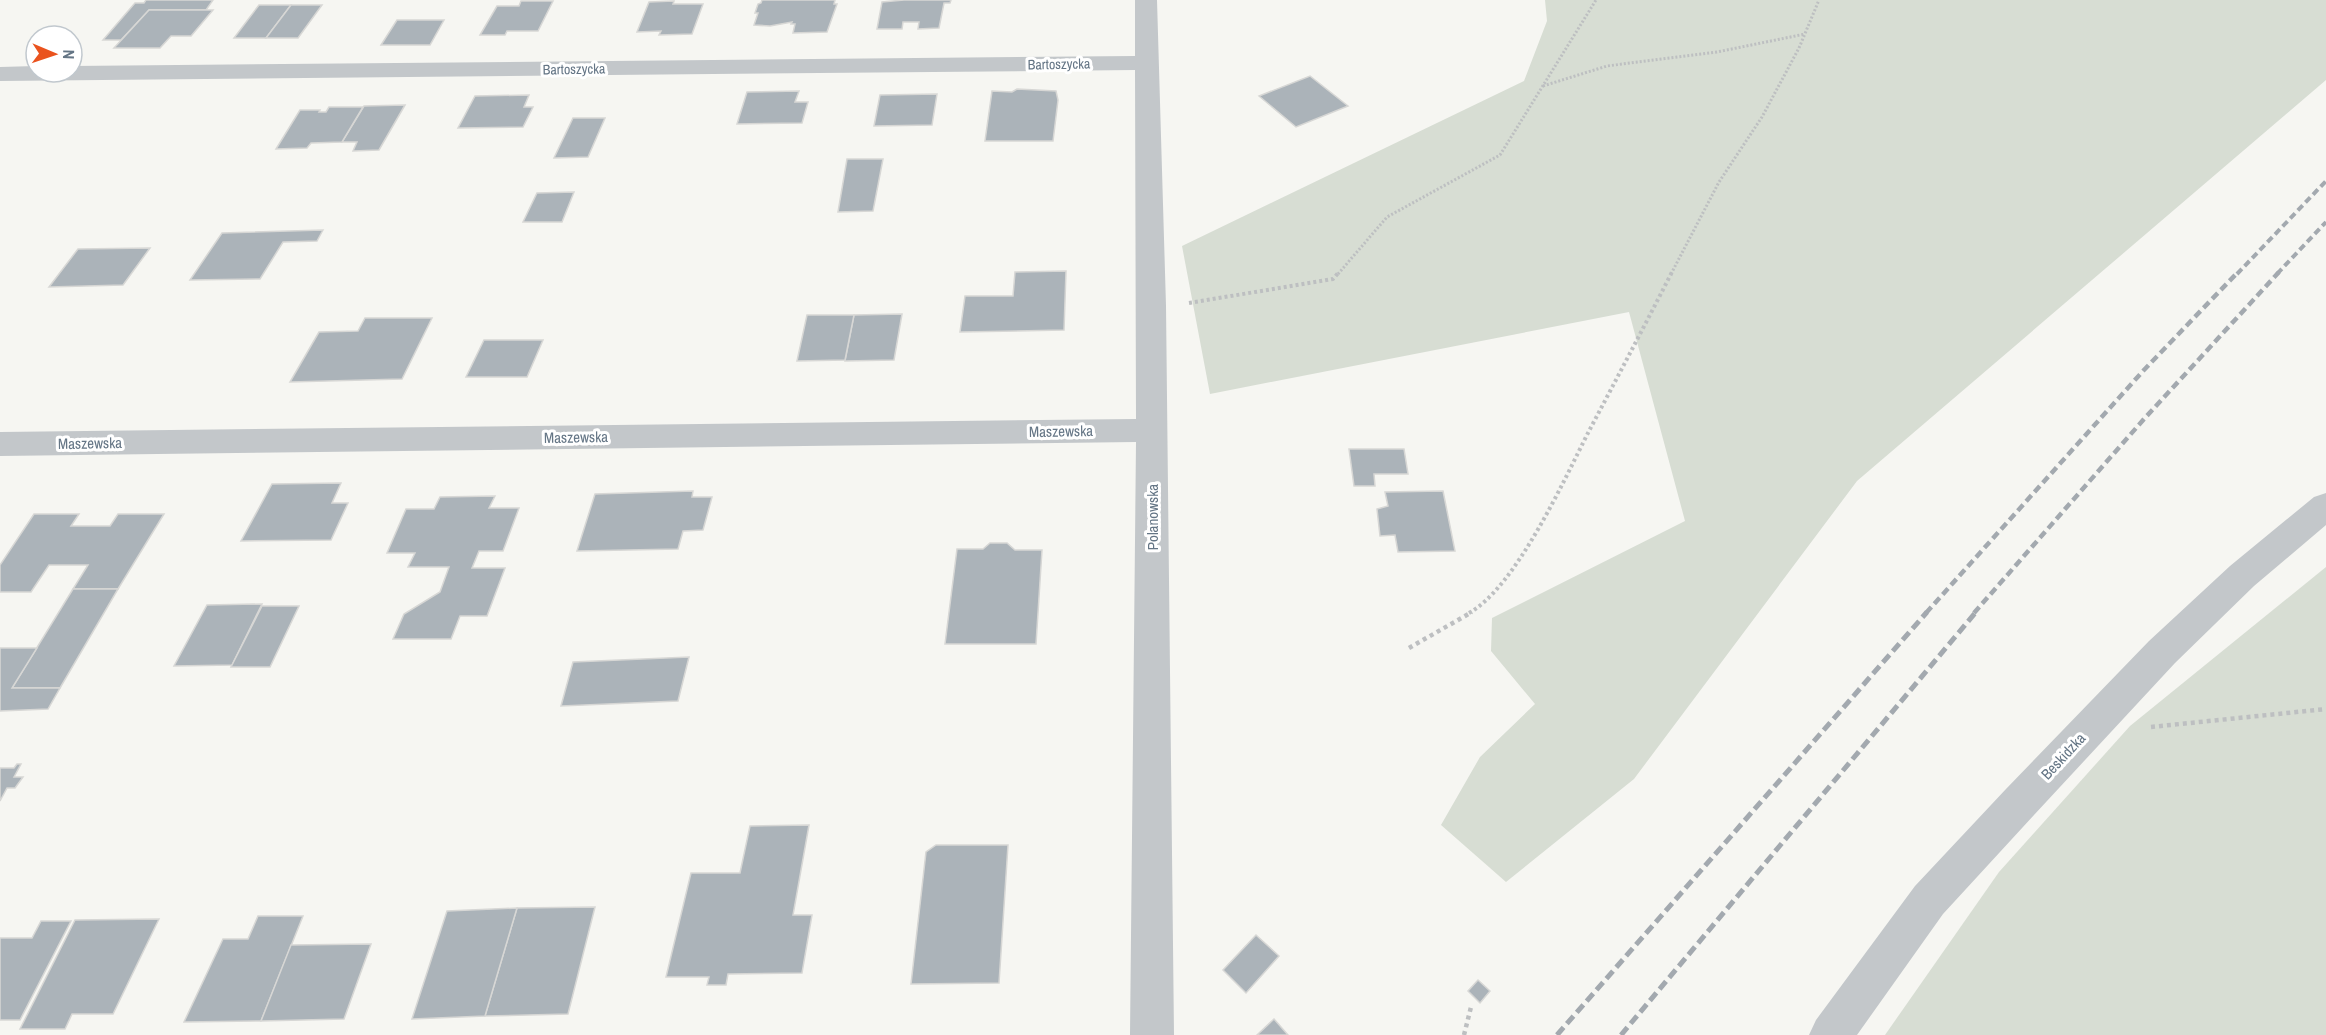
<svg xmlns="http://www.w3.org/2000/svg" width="2326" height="1035" viewBox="0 0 2326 1035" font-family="'Archivo Narrow',sans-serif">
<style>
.green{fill:#d7ddd3}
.building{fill:#abb3b9;stroke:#d7d7d5;stroke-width:1.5}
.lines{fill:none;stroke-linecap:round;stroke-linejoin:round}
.path-far2{stroke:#bdbfc1;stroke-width:3;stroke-dasharray:2 2;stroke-linecap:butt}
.path-far1{stroke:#bdbfc1;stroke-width:4;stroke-dasharray:3 3;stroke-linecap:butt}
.path{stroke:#bdbfc1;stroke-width:4.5;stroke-dasharray:4 4;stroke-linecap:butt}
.minor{fill:#c3c7ca;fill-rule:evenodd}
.rail-far2{stroke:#a3a9af;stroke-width:4;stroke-dasharray:7 4;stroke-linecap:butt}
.rail-far1{stroke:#a3a9af;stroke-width:4.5;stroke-dasharray:8 4.5;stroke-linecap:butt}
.rail{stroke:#a3a9af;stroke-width:5;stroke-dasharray:10 5;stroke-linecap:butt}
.labels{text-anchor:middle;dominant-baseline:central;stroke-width:6;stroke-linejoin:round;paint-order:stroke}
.far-street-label{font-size:14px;fill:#647585;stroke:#fff}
.street-label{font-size:15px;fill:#647585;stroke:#fff}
</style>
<rect width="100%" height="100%" fill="#f6f6f2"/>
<g class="green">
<path d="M1545 0H2326V80L1857 481 1634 779 1506 882 1441 825 1480 757 1535 704 1491 651 1492 618 1685 521 1629 312 1210 394 1182 246 1524 81 1547 21Z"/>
<path d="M2326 567V1035H1885L1999 872 2130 726Z"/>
</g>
<g class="building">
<path d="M146 0H213L206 10H149L121 40H103L135 3H144Z"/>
<path d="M762 0H835L834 4H837L827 32 793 33 795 24H791L792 22 770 26 754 25 758 13H755L758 4 761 3Z"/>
<path d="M904 0H951L950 3H944L939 28 918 29 919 22H903L902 29H877L882 2Z"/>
<path d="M521 1H553L538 31H507L505 35H480L497 6H519Z"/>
<path d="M674 1 673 4H703L692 34 659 35 661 31 637 32 649 2Z"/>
<path d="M259 5H291L266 38H234Z"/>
<path d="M291 5H322L298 38H266Z"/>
<path d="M149 10H213L191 36H171L160 48H114Z"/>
<path d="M397 20H444L430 45H381Z"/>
<path d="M1310 76 1348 106 1296 127 1259 96Z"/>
<path d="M1017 89 1056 91 1058 100 1053 141H985L992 91 1012 92Z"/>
<path d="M799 91 795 102H808L802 123 737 124 747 92Z"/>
<path d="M937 94 932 125 874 126 880 95Z"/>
<path d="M529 95 524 107H533L523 127 458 128 475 96Z"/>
<path d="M405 105 379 150 353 151 357 142H342L364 106Z"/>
<path d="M329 107H363L342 142 311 143 307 148 276 149 300 110H320L319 112H326Z"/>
<path d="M573 118H605L588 157 554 158Z"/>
<path d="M847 159H883L873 211 838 212Z"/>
<path d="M574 192 562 222H523L537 193Z"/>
<path d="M323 230 317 241 283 242 260 279 190 280 222 233Z"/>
<path d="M150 248 123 285 49 287 78 249Z"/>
<path d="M1066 271 1064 330 960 332 965 296H1013L1015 272Z"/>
<path d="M902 314 894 360 845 361 854 315Z"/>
<path d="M807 315H854L845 360 797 361Z"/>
<path d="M365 318H432L402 379 290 382 319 332 358 331Z"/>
<path d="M484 340H543L527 377H466Z"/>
<path d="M1349 449H1404L1408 474H1374L1375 486H1354Z"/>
<path d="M341 483 332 503H348L331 540 241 541 272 484Z"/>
<path d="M693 491 692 497H712L703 530 683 531 678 549 577 551 595 494Z"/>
<path d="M1443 491 1455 551 1398 552 1395 535 1380 536 1377 509 1388 506 1385 492Z"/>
<path d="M495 496 489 508H519L503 551H479L472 568H505L487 616H460L451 639H393L404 614 440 592 449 567H408L415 553H387L406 509H434L440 497Z"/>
<path d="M34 514H79L71 526H110L118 514H164L118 589H73L88 565H49L31 592H0V565Z"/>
<path d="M990 543H1007L1015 550H1042L1036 644H945L957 549H983Z"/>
<path d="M73 589H118L60 688H12Z"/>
<path d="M262 604 232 665 174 666 207 605Z"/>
<path d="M262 606H299L270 667H231Z"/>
<path d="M0 648H37L12 688H60L48 709 0 711Z"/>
<path d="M689 657 678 701 561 706 573 662Z"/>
<path d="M17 764H21L14 777H23L15 788H7L0 801V768H14Z"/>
<path d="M809 825 793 915H812L802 973 728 974 726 985H707L709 977H666L691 873H740L750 826Z"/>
<path d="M936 845H1008L999 983 911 984 926 852Z"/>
<path d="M595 907 568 1014 485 1016 517 908Z"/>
<path d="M517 908 485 1016 412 1019 447 911Z"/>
<path d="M258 916H303L261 1021 184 1022 223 939H248Z"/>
<path d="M159 919 113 1014H72L65 1029H20L75 920Z"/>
<path d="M41 921H71L20 1020H0V938H32Z"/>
<path d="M1256 935 1279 956 1246 993 1223 970Z"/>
<path d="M371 944 344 1019 261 1021 291 945Z"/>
<path d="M1478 980 1490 991 1480 1003 1468 991Z"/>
<path d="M1274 1019 1288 1035H1257Z"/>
</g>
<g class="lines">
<g class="path-far2">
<path d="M1543 86 1607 66 1717 52 1805 34"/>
<path d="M1338 274 1387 217 1500 155 1596 0"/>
<path d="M1671 274 1719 182 1762 117 1799 48 1819 0"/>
</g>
<g class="path-far1">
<path d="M1189 303 1333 279 1339 272"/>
<path d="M1469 613C1516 587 1564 480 1589 431 1617 378 1645 325 1672 272"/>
</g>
<g class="path">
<path d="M1409 648 1472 612"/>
<path d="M2151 727 2326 709"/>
<path d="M1464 1035 1471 1007"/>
</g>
<g class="minor">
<path d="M1135 0H1157L1166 306 1174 1035H1130L1136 442 0 456V432L1136 419 1135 70 0 81V67L36 66V72H72V66L1135 56Z"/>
<path d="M2326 493V525L2254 586 2175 663 2034 815 1943 914 1857 1035H1809L1816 1020 1915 886 2006 789 2149 641 2230 566 2314 497Z"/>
</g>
<g class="rail-far2">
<path d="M2237 274 2326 181"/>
<path d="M2277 274 2326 222"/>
</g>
<g class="rail-far1">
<path d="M1926 613 2143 371 2238 272"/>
<path d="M1974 613 2144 419 2279 272"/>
</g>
<g class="rail">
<path d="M1557 1035 1927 612"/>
<path d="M1621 1035 1976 612"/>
</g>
</g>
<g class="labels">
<g class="far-street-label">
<text transform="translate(1059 64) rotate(-1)">Bartoszycka</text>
<text transform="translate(574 69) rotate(-1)">Bartoszycka</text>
</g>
<g class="street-label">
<text transform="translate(1061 431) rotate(-1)">Maszewska</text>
<text transform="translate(576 437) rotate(-1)">Maszewska</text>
<text transform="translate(90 443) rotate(-1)">Maszewska</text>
<text transform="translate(1152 517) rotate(-90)">Polanowska</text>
<text transform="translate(2063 756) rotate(-47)">Beskidzka</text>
</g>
</g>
<g transform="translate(54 54) rotate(92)"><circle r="28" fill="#ffffff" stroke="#c1c8ce" stroke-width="1.5"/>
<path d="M0-4.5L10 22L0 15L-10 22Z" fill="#ea531e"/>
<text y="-9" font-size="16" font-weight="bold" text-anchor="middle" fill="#647585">N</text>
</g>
</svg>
